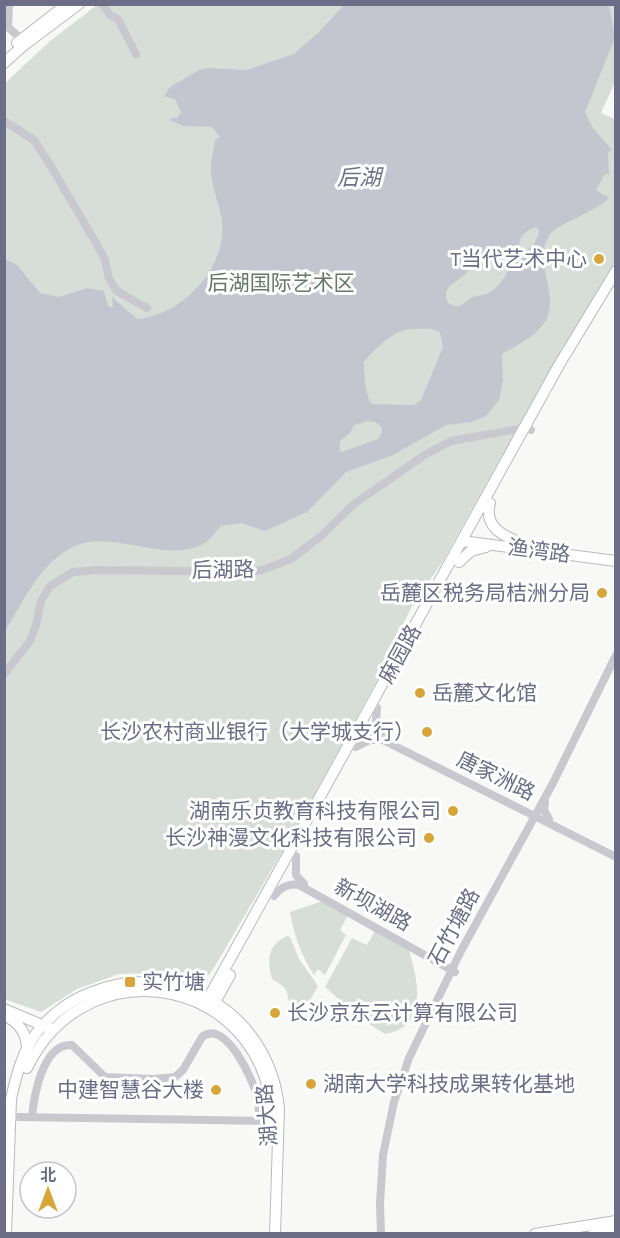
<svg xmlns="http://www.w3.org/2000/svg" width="620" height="1238" viewBox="0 0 620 1238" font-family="Karla,'Noto Sans SC',sans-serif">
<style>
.green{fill:#d7ded7}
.water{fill:#c3c6cf;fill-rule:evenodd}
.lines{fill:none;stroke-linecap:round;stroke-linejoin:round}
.major-casing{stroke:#b9b9c0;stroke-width:12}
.minor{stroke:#c8c8ce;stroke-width:8}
.major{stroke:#fff;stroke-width:10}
.poi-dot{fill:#d7a53a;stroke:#fff;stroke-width:2}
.labels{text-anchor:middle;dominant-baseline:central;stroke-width:6;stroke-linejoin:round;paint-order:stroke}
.poi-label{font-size:21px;fill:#6b6e86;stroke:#fff;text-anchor:end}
.park-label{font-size:21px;fill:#657969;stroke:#fff}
.street-label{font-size:21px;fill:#6b6e86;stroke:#fff}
.water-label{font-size:22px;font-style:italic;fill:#6c7488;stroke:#fff}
</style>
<rect width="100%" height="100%" fill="#f8f9f7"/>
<g class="green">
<path d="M97 5H615V82L601 113 615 119V266L501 457 443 561 412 606 396 639 391 655 292 835 215 966 209 975 199 981 156 973 119 974 77 989 41 1012 4 999V84L50 41Z"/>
<path d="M323 901 348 915 340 930 346 935 325 975 318 969 314 975C301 955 294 935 290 912Z"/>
<path d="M375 931 409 950C418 981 429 1027 385 1034L360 1018 325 987 352 938 367 945Z"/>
<path d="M287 936 290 937 299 959 318 986 305 1009 288 1000C288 986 282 986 272 979 267 961 267 945 287 936Z"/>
</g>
<path class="water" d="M344 5H609L615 38 585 112 593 128 612 150 608 152 609 174H605L596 190 609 198C595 212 556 225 550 234 532 262 560 294 546 320 537 336 517 345 502 354L503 380 499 400 486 416 472 422 446 425 393 455 346 472 307 512 265 531 241 523 221 526C216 531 211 539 205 543 161 567 108 523 66 551 37 569 22 604 5 631V259L17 265 40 293 59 297 87 288 104 291 108 306 113 308 112 297 137 319C182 315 227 269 222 221 220 205 212 189 211 172 210 162 214 150 215 140L220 137 212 127 183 126 170 120 172 118H177L181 112 175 99 164 96 170 87 199 70 208 68 247 70 294 54 318 33ZM535 227 539 230C539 238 532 248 525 251L520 250C517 238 525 231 535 227ZM498 258 509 259C510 273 499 288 487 294 482 296 477 295 473 297 467 300 463 305 457 307L448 303C441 287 453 285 463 276 469 270 470 267 479 264V262L485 261 487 264ZM431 329 440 332 443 347 421 400 414 405 372 404C365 396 364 374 364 362 372 352 389 335 402 331 410 328 422 329 431 329ZM368 421 376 422 382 428V432L378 439 342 452 340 450V441L350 433 354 425Z"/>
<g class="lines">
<defs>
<g id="major">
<path d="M17 43 67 4"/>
<path d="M4 63 23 46 79 4"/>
<path d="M490 503C484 526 501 535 519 542"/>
<path d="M462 541 616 561"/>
<path d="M459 562 471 551 486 547"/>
<path d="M204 1006 559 365 616 271"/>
<path d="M4 1009 49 1028"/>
<path d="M211 1009 230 975"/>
<path d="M9 1018C21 1025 27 1035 27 1049"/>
<path d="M27 1068C90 939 273 982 272 1125"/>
<path d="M6 1234 11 1099C16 1076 23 1049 38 1031 53 1012 75 997 98 990 185 960 271 1019 279 1109L275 1234"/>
<path d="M535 1234 616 1221"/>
<path d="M593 1234 616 1230"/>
</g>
</defs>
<use href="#major" class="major-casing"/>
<g class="minor">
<path d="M9 4 8 27 21 39"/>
<path d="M102 4 110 15 118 19 136 54"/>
<path d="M4 121 34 140 52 168 96 243 105 260 109 279 117 291 147 308"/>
<path d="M4 674 30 641 36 625 41 601 50 586 73 572 98 570 250 572 262 570 291 559 321 536 354 504 426 454 451 441 524 428 531 430"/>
<path d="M377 708 376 722 384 735"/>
<path d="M362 723 381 735"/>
<path d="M359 728 616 857"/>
<path d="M356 747 370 740H380"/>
<path d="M545 802 544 810 549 819"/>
<path d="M296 856V875L304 884"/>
<path d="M274 896C280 888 288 883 299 885L455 972"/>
<path d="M17 1117 272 1121"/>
<path d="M32 1117C34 1095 43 1043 72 1045L105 1077 153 1079 175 1077 183 1070 202 1037C225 1018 254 1080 257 1098 259 1105 259 1114 260 1121"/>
<path d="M381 1234 380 1203 383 1155 394 1102 409 1058 461 951 553 783 616 655"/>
</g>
<use href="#major" class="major"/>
</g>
<g class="poi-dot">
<circle cx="599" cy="259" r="6"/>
<circle cx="602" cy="593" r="6"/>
<circle cx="420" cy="693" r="6"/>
<circle cx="427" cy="732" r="6"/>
<circle cx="453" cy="811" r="6"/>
<circle cx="429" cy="838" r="6"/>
<rect x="124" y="976" width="12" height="12" rx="3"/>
<circle cx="275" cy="1013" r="6"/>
<circle cx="311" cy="1084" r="6"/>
<circle cx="216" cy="1090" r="6"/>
</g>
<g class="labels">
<g class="poi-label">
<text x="587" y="259">T当代艺术中心</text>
<text x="590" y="593">岳麓区税务局桔洲分局</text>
<text x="432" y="693" text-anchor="start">岳麓文化馆</text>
<text x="415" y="732">长沙农村商业银行（大学城支行）</text>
<text x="441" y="811">湖南乐贞教育科技有限公司</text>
<text x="417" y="838">长沙神漫文化科技有限公司</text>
<text x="142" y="982" text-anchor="start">实竹塘</text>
<text x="287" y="1013" text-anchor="start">长沙京东云计算有限公司</text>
<text x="323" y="1084" text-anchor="start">湖南大学科技成果转化基地</text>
<text x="204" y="1090">中建智慧谷大楼</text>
</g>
<g class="park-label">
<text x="281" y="283">后湖国际艺术区</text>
</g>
<g class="street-label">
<text transform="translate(539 551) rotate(7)">渔湾路</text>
<text transform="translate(223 570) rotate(-1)">后湖路</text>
<text transform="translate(400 654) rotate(-61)">麻园路</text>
<text transform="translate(496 776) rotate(26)">唐家洲路</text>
<text transform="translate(373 905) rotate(29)">新坝湖路</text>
<text transform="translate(454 927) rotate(-62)">石竹塘路</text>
<text transform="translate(267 1115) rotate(-95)">湖大路</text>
</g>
<g class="water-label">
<text x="359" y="178">后湖</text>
</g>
</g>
<rect width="620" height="1238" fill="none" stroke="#6b6e86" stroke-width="12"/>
<g transform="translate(48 1190)"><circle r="28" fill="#ffffff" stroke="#c4c5cf" stroke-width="1.5"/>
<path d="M0-4.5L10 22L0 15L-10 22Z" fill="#d7a53a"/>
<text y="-9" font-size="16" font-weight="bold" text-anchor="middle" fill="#6b6e86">北</text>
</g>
</svg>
